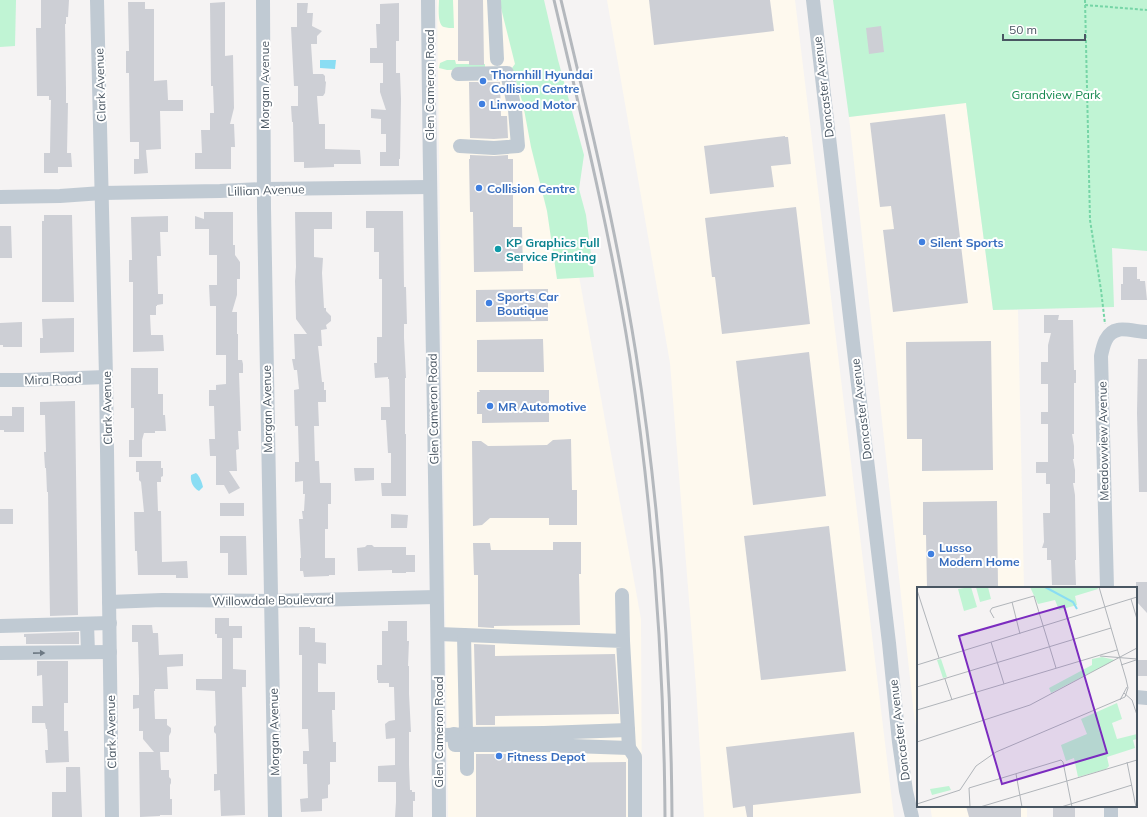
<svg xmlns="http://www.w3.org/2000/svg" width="1147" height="817" viewBox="0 0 1147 817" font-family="Mulish,sans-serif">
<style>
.commercial{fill:#fef9ee}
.green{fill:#c0f4d4}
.water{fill:#8addf3}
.building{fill:#cdcfd5}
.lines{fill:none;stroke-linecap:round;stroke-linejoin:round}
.path{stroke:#75d5a6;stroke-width:2;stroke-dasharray:3 2;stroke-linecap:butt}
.minor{stroke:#c0cad3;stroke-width:14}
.rail{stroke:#b4b8bd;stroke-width:3}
.oneway{fill:#6d7984}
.shop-dot{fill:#3f7fe0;stroke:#fff;stroke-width:1.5}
.culture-dot{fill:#0f9aa8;stroke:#fff;stroke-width:1.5}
.labels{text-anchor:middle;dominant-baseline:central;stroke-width:4;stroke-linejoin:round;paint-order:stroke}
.shop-label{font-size:12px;font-weight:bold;fill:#366cbe;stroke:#fff;text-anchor:start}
.street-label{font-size:12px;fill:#495662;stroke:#fff}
.park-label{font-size:12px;fill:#11864c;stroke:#fff}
.culture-label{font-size:12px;font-weight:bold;fill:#0d838f;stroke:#fff;text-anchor:start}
.inset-river{fill:none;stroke:#8addf3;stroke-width:2}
.inset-road{fill:none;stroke:#b0b4b9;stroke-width:1}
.view{fill:#7b2cbf;fill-opacity:0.15;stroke:#7b2cbf;stroke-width:2}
.inset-edge{fill:none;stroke:#495662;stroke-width:2}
</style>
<rect width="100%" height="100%" fill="#f5f3f3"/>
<g class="commercial">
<path d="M437 0H529L641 619 642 817H448Z"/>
<path d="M607 0H795L894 817H704L696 687 670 363Z"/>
<path d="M966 102 993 310H1018L1024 588H918V738L914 715 849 117Z"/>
<path d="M930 806H1027V817H932Z"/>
</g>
<g class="green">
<path d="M0 0H16L15 46 0 47Z"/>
<path d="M439 0H453L454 28C451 28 447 28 444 27 437 25 439 6 439 0Z"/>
<path d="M499 0H544L558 60 584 155 579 189 586 215 594 277 557 279 547 211 531 147 523 104 512 68 515 64Z"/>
<path d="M833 0H1147V251L1112 248 1114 307 993 310 966 103 849 117Z"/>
<path d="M447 60H455L456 64H485V69L447 70 439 68 440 63Z"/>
</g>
<g class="water">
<path d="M320 60H336L335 69 320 68Z"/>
<path d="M196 473C200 476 202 483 203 487L199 491C193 488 190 481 191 475Z"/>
</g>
<g class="building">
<path d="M41 0H69L68 17H66V24H65L66 89V103H68L67 153H71L72 167H58V173H44V153H50L51 100H49V96H37L36 28H41Z"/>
<path d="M458 0H483L484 65H469V61H458Z"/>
<path d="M649 0H770L774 31 654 45Z"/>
<path d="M128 2H145V9H154V81L167 80 168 100H183V111H160L161 149 146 150 148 173 134 174V159H139V142H130L129 73H126V51H129Z"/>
<path d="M225 2V56L233 55 234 108 230 124H234L235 147H231V169H195V153H202L201 130H210V113H214L213 86H211L210 3Z"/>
<path d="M297 3H308L307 13H313L312 26 322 31 317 36V44H311L313 74H323L325 76V81L326 82 325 93 323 96H317L319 124H325V149L360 150 361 164H334V167L304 168V162H294L293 122H292L291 106H298V86H294L291 27H297Z"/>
<path d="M399 3V41H396V73H400L401 99 400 159H399V166H380V152H386V134H381V119L371 118V109L386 110 380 92V83H383V63H370V48H377L376 24H380V4Z"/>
<path d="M881 26 884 52 869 54 866 28Z"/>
<path d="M469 82H500L501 116H507L508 138 494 139 470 138Z"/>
<path d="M945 114 968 303 893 312 883 230 894 229 891 206 880 207 870 123Z"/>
<path d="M785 136V137H788L791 164 771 166 774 187 710 194 704 146Z"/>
<path d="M470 155 494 156 508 155V159H513V227H522L523 271 474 272 473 212H470L469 159H470Z"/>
<path d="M796 207 810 324 722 334 715 277H712L705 218Z"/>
<path d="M366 211H403L404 287H406L407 324H404V338L406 378H405V434H406V496H382L381 483H391V453H388L386 420H381V407H390L389 379H388V377L375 378 374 363H377V337H382V279H379V252H374V228H366Z"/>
<path d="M204 212H233V245H235V255L240 262V279H237V295L232 312H237V334H238V360H242L243 364V373H239L241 431H238L239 449 236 450 237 471H229L240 488 229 494 224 485H216V456H210L209 439H215L214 406H209V390H216V385L226 384V355H216V306H210L209 285H217V255H209V229H195V216L204 219Z"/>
<path d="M295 212H332V229H314V257L323 258 322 273 324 308H326V311L331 316V321L326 325 327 329 321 330 322 346H318L322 382H324V390H326V402H318L319 426H314L315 461H319L320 483H331V504H328V529H325V558H335V575H329V576L304 577 303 571H300V558H301L299 519H303L302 511H304L305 494H303V481L295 482V462H299L298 426H295L294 390 299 389 297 370H294L292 359H295L294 334H307L296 319 295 281 296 267Z"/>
<path d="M44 215H72L74 302H42V221H44Z"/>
<path d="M168 216V232H160L161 256H157L158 294H163V304L157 305V306H156V315H150L151 335H163L164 351 133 352V282H129V260H132L131 217Z"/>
<path d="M0 226H11L12 258H0Z"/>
<path d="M1123 267H1137V279H1140V281H1145L1147 300H1121V284H1123Z"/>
<path d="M548 289V321L476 322V290Z"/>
<path d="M1044 315H1059L1058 320H1073L1074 370H1076V383H1074V434H1072L1074 446V459H1073L1075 470V483H1073L1075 495 1076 560H1075L1076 585H1052L1051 560H1047V548H1042L1044 542 1043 513H1050V484H1046V473H1036V462H1048V424H1041V412H1048V384H1041V362H1048V345L1051 333H1044Z"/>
<path d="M74 318V352L40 353V338H43L42 319Z"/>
<path d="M22 322V347H3V345H0V323Z"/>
<path d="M543 339 544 372H477V340Z"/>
<path d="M991 341 993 470 922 471V439H907L906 342Z"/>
<path d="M809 352 826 496 753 505 736 361Z"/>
<path d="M1138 359H1147V492H1139L1137 413Z"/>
<path d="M131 368H158V394H163V415H165L166 431H155V433H144L142 440V457H129V440H134V408H131Z"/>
<path d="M479 390H549V422L482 423V414H477V392H480Z"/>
<path d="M75 401 78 615 50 616 48 492H47L46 468H45L44 452H46L45 415H40V402Z"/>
<path d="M12 407H24V432H4V430H0V416H12Z"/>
<path d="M571 439 572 490H577V525H549V518H490L482 525 473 526 472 441H481L488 446 547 445 553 440Z"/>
<path d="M136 461H161V468H163V476L161 477V482H157L158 511H161L162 562 187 561 188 578H176V575H138L137 551H135L134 512H144L141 482 139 480V472H136Z"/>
<path d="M354 468H374V480L355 481Z"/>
<path d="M997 501 998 588H927L926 535H923V502Z"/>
<rect x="220" y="503" width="24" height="13"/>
<rect x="0" y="509" width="13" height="15"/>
<path d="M391 514 408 515 407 528H391Z"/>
<path d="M829 526 846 671 761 680 744 536Z"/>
<path d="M220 536H246L247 575H228V553H220Z"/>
<path d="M553 542H581V574H579L580 625 494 626V628L478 627V575H474L473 543H490L491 550H553Z"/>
<path d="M367 545H372L374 547H406V555H415V572H406V573H392V570L358 571 357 548 365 547Z"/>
<path d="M1136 582H1147V613L1136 601Z"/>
<path d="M215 618H229V626H242V638H233V669L246 670V687H242L245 815 221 816 220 790 214 791V774H217L216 734 214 732V727L216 725 215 691 196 690V679H222V638H217V634H215Z"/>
<path d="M388 621H407V641H409L408 666H409V694L411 732H409V765L410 790H412V792H415V801H413V817H395L396 802V782H378V766L395 765V738L386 739 385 724 389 721 395 720 394 687H389V683H378V680H377V665H382V631H388Z"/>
<path d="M132 625H152L153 633H158L159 655 183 654V666L167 667 168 689H155V691H154L155 719H167V725L171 728V732L169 736V752H160L161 770H169V777L171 779V783L170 785V799H172V815H160V816L140 817 139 752H154L143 739V731H139V708L133 709V695H139V679L138 642H132Z"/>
<path d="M299 627H310V628H315V642L326 643V664L318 663V692H335V710H332L333 742H336V762H330V784L328 785V798L322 799V811L301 812 300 799 308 798 307 764H303V751H309L308 729H302V655H299Z"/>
<path d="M79 632V644H26V637H24V634Z"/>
<path d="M474 644 495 645V656L615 654 619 714 495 716V725H476Z"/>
<rect x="1136" y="660" width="11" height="16"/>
<path d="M37 661H68V703H64V731H68L69 762 46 763 45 750H48L47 729H46L45 723H32V706H43L42 675 37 676Z"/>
<path d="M854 732 861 793 753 805V817H747L745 806 733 808 726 747Z"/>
<path d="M476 754H521V763L626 762V817H476Z"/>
<path d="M66 767H80L82 817H52V792H66Z"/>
<path d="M966 806H1021V817H969Z"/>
<rect x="1053" y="806" width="22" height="11"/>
</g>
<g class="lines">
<g class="path">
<path d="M1085 0 1090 220 1101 290 1105 324"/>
<path d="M1085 5 1147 10"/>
</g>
<g class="minor">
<path d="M97 0 106 377 112 817"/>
<path d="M263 0 264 208 275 817"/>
<path d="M428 0C430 272 438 545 439 817"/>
<path d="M494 0 497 59"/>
<path d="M813 0 853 343 889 643 899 742 906 791 912 817"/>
<path d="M458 74 507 73 515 110 518 146 494 148 460 146"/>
<path d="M0 197 60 196 102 193 220 191 264 189 430 187"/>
<path d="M0 380H22L106 377"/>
<path d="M1107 588 1101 356C1103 346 1106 332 1118 330 1123 328 1140 332 1147 332"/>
<path d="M622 595 623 641"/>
<path d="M109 602 162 600 271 601 436 597"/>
<path d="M87 624 88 652"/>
<path d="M0 626 110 623"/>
<path d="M438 634 464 635 466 734 446 735"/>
<path d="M464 635 623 641 628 730"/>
<path d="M0 653 110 652"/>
<path d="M1136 697 1147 698"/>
<path d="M454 734 455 745H544L629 748 628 730 544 733V745"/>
<path d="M466 734 544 733"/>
<path d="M629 748 635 757V817"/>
<path d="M467 769V745"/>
<path d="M1111 806V817"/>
</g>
<g class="rail">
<path d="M554 0C582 119 611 237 630 358 653 510 664 663 665 817"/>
<path d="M561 0C589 117 617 234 636 354 660 507 671 662 672 817"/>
</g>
</g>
<defs><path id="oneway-solid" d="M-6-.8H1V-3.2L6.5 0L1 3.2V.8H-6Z"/></defs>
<use class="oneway" href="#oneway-solid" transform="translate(39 653) rotate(-1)"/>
<g class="shop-dot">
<circle cx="483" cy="81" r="4"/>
<circle cx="482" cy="104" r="4"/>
<circle cx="479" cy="188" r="4"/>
<circle cx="922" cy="242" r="4"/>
<circle cx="489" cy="303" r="4"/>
<circle cx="490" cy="406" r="4"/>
<circle cx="931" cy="554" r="4"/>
<circle cx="499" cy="756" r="4"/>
</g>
<circle class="culture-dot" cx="498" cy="249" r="4"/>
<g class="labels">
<g class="shop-label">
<text x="491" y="74">Thornhill Hyundai<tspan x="491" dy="14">Collision Centre</tspan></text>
<text x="490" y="104">Linwood Motor</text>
<text x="487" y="188">Collision Centre</text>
<text x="930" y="242">Silent Sports</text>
<text x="497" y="296">Sports Car<tspan x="497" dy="14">Boutique</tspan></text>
<text x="498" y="406">MR Automotive</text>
<text x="939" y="547">Lusso<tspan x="939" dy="14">Modern Home</tspan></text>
<text x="507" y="756">Fitness Depot</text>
</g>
<g class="street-label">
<text transform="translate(100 85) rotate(-92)">Clark Avenue</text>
<text transform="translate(264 85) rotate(-90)">Morgan Avenue</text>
<text transform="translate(429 85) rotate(-90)">Glen Cameron Road</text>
<text transform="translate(823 87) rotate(-97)">Doncaster Avenue</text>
<text transform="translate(266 190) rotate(-2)">Lillian Avenue</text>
<text transform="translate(53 379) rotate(-2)">Mira Road</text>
<text transform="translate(107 408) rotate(-91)">Clark Avenue</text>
<text transform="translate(267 409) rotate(-91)">Morgan Avenue</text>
<text transform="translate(433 409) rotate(-91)">Glen Cameron Road</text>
<text transform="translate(861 409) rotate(-97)">Doncaster Avenue</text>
<text transform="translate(1103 441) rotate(-91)">Meadowview Avenue</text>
<text transform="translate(273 600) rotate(-1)">Willowdale Boulevard</text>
<text transform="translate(899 730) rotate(-97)">Doncaster Avenue</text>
<text transform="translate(111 732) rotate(-91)">Clark Avenue</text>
<text transform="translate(274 732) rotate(-91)">Morgan Avenue</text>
<text transform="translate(438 732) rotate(-90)">Glen Cameron Road</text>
</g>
<g class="park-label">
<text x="1056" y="94">Grandview Park</text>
</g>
<g class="culture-label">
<text x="506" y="242">KP Graphics Full<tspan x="506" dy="14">Service Printing</tspan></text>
</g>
</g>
<g transform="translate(917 587)">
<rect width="220" height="220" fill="#f5f3f3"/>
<path d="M54 0 60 20 47 24 41 2ZM59 0H71L74 12 63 15ZM113 0H180L181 2 158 9 160 18 142 23 138 13 121 17ZM185 70 198 73 134 106 132 101 175 78V72ZM24 72 30 90 26 91 20 73ZM200 116 205 132 195 136 200 152 220 147V152L216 153 218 161 190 170 192 179 189 182 161 190 157 171 149 174 144 158 170 147 164 132ZM32 199 34 203 15 208 13 202Z" fill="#c0f4d4"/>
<path class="inset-river" d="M128 0 156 15 160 22"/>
<path class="inset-road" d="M0 3 22 71M214 12 220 32M95 15 103 47M77 31 73 24 75 21 117 9 139 81M74 55 87 97M183 69 220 72M0 78 220 10M204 78 219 73M28 92 35 113M0 100 194 41M207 106 215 113 220 128M203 113 210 100M0 123 200 63M0 155 113 118 220 61M210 175 219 220M99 187 105 220M0 217 43 203 59 179 79 165 208 110 211 101 209 92 182 0M53 220 52 201 144 173 146 175 155 220M63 220 220 173M144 220 215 198"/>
<path class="view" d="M147 19 190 166 85 197 42 49Z"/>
<rect width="220" height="220" class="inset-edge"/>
</g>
<path d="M1003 34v6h82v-6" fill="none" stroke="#495662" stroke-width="2"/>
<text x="1009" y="34" font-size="12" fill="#495662" stroke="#ffffff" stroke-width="3" paint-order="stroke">50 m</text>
</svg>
